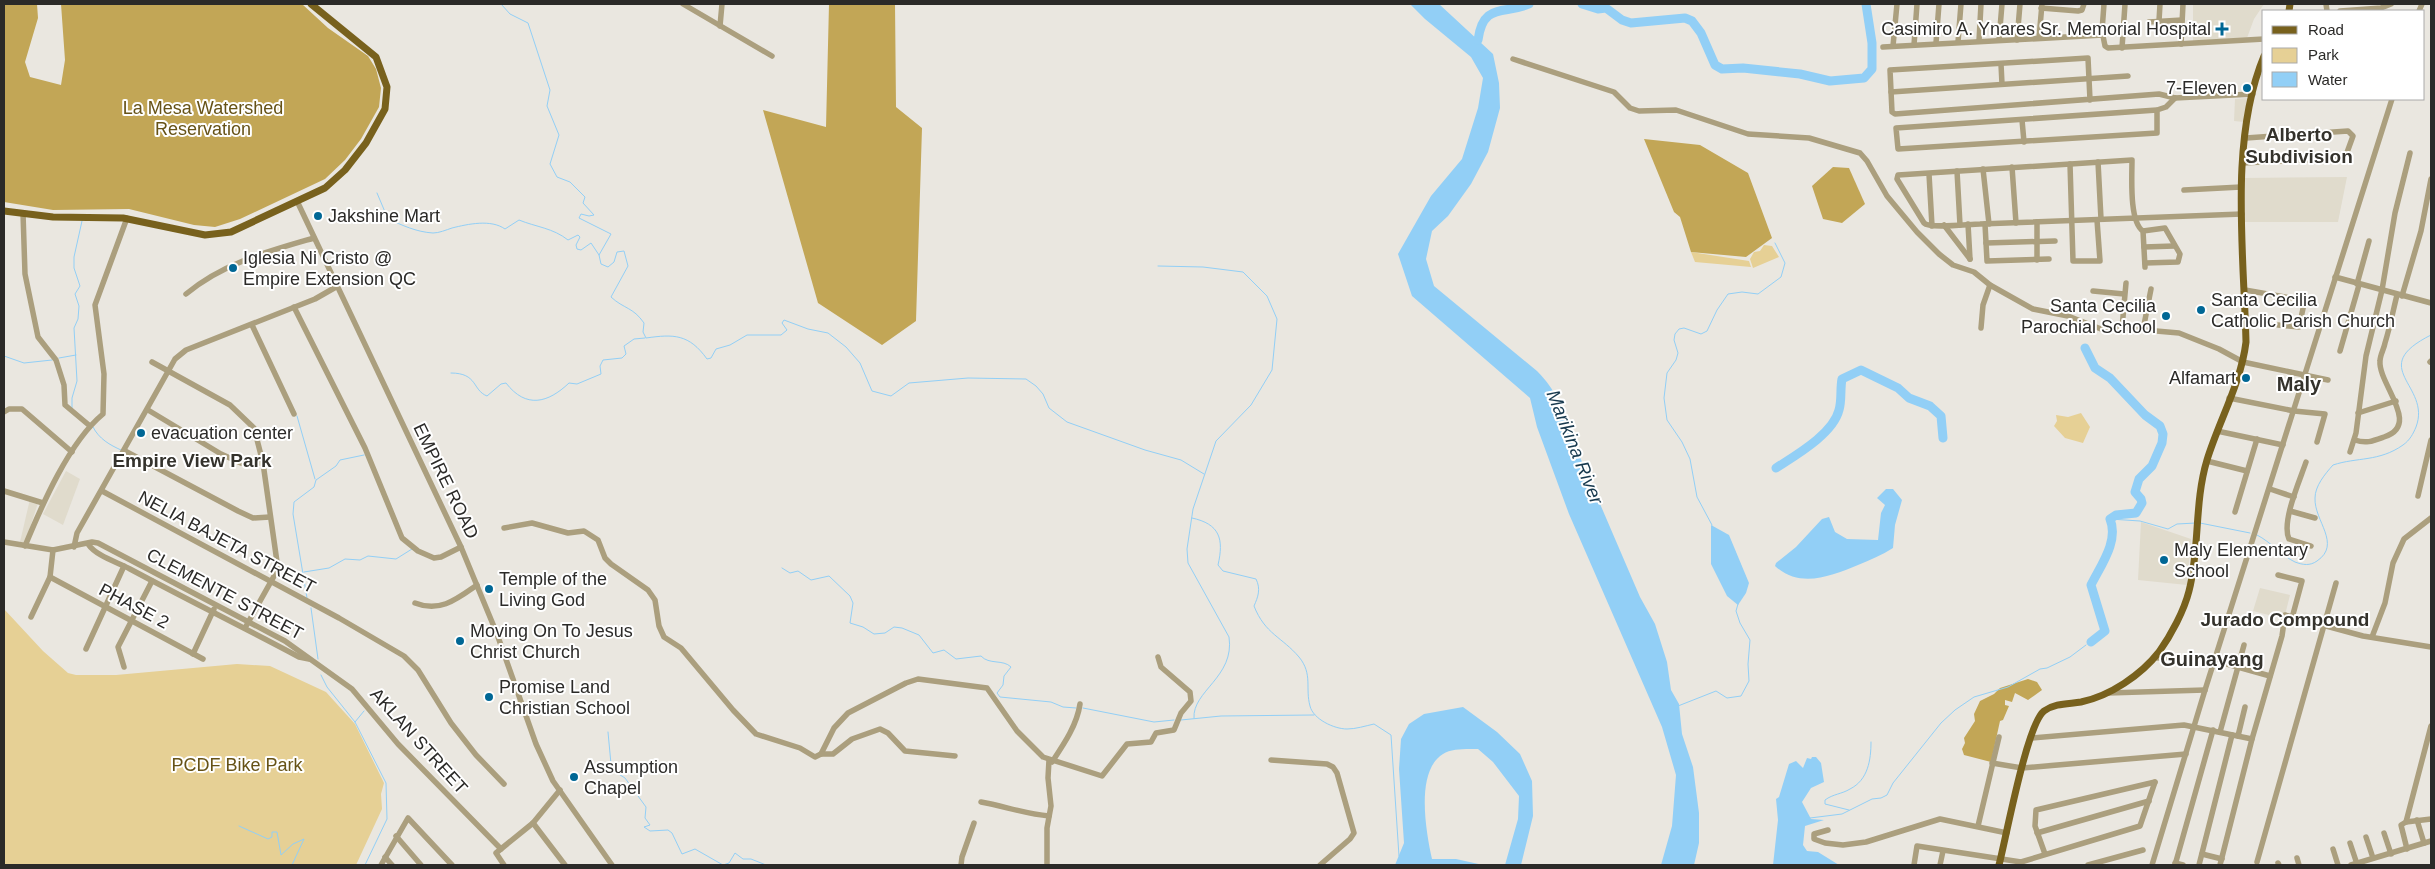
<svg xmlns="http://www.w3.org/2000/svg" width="2435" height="869" viewBox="0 0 2435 869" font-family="Arial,sans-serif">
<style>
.built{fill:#e0dbcc}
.green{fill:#e6d095}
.forest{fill:#c2a656}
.water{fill:#92cff6}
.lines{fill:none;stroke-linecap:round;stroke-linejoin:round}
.stream{stroke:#92cff6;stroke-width:1}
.river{stroke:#92cff6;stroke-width:9}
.minor{stroke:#ab9f7e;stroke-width:5.5}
.major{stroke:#78611d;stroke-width:7}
.poi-dot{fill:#006795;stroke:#fff;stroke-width:2}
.labels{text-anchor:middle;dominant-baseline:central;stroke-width:4;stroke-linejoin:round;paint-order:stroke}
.poi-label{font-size:18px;fill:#2b2a28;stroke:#fff;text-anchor:start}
.park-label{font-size:18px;fill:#665216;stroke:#fff}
.street-label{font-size:18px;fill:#2b2a28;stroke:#fff}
.neighbourhood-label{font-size:19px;font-weight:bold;fill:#34322c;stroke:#fff}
.water-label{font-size:19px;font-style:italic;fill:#17394e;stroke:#fff}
.quarter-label{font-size:20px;font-weight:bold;fill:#34322c;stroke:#fff}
</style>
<rect width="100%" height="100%" fill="#eae7e0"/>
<g class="built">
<path d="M2193 4H2264L2254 19 2247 38 2193 41Z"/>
<path d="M2248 98 2244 122 2234 121 2235 99Z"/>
<path d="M2347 177 2338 222H2244V178Z"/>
<path d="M66 471 80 479 63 525 43 514Z"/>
<path d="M30 499 38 503 25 543 20 542Z"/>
<path d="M2141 522 2191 539 2187 585 2138 580Z"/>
<path d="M2260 588 2290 595 2284 619 2253 611Z"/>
</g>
<g class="green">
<path d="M1764 245 1772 246 1779 257 1753 268 1750 259 1754 252 1760 251Z"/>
<path d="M1691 252 1749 261 1751 267 1695 262Z"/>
<path d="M2081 413 2090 427 2083 443 2065 438 2054 426 2057 421 2056 415 2068 417Z"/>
<path d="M4 609 43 651 68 673 76 675H116L237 664 270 666 326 692 355 724 384 783 381 794 382 809 356 865H4Z"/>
</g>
<g class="forest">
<path d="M4 4H37L38 18 25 62 30 77 61 85 65 60 61 4H302L328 28 368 56 376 69 381 88 379 107 361 139 345 160 325 179 240 219 215 227 194 225 129 209 53 210 4 202Z"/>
<path d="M829 4H895L896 107 922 128 916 321 882 345 818 303 763 110 826 127Z"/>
<path d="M1644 139 1700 145 1748 173 1772 238 1746 257 1691 252 1680 217 1674 212Z"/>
<path d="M1833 167 1849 168 1865 204 1842 223 1823 219 1812 186Z"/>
<path d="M2028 679 2037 682 2042 690 2028 700 2015 693 2012 702 2005 700V705L2009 706 2003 720 2000 721 1991 762 1964 755 1962 749 1965 743 1964 738 1975 721 1974 714 1980 701 1994 694 2000 688Z"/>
</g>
<g class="water">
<path d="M1410 4H1439L1493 54 1499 83 1500 108 1488 152 1471 184 1448 216 1432 231 1426 259 1434 286 1537 371C1557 391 1562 408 1570 434L1640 597 1655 624 1667 662 1671 690 1679 704 1682 734 1693 767 1699 813V843L1694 865H1661L1672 826 1676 775 1662 727 1569 514 1537 427 1530 398 1412 296 1398 254 1431 196 1462 159 1478 108 1483 78 1471 57 1425 19Z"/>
<path d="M1886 489H1893L1902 500 1895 525 1893 548C1882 555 1870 560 1858 565 1831 576 1800 589 1775 566L1776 563 1796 547 1822 519 1829 517 1835 532 1847 539 1878 540 1881 513 1885 505 1877 498Z"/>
<path d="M1711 525 1729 535 1749 583 1746 593 1738 605 1727 596 1711 564Z"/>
<path d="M1463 707 1497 732 1520 754 1532 781 1533 816 1521 865H1505L1518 819 1519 796 1493 762 1478 749C1468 749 1452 748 1443 754 1415 771 1426 832 1432 859H1456L1483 865H1395L1404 843 1399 769 1401 739 1409 724 1424 714Z"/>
<path d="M1812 757H1816L1821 763 1824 782 1811 788 1802 802 1811 819 1824 820 1805 826 1803 845 1807 851 1818 852 1839 865H1773L1778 820 1776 799 1779 797 1789 764 1796 761 1803 768 1807 758 1811 759Z"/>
</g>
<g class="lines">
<g class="stream">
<path d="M501 4 510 14 528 23 550 90 547 106 559 135 550 164 557 177 570 182 585 197 583 203 594 215 589 216 581 214 579 218 611 234 599 255 601 264 608 267 614 262 617 252 624 251 628 266 611 297C624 309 633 307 644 323L643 332 646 338C674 334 689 334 707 359L711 358 716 349 730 345 747 335H781L787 330 782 323 784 320 808 329 828 333 846 347 860 363 872 391 891 396 909 383 968 378 1026 379 1036 386 1043 394 1049 408 1067 422 1145 450 1181 460 1204 474"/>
<path d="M377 193 388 219C402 225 416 232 433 233 439 233 446 230 452 228 468 224 491 219 505 229L519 220C536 227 553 228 568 240L578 235 580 237 576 245 577 249 581 250 591 243 599 255"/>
<path d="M1158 266 1203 267 1243 272 1267 296 1277 319 1272 370 1251 405 1216 441 1193 509 1187 549 1188 563 1229 637C1235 677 1192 691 1194 718"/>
<path d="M4 356 24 363 52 360"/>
<path d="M59 358 76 355"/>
<path d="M451 373C478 373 472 390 487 396L501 384 506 383C526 409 548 403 569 383L577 384 601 374 600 366 603 360 622 358 626 354 624 346 634 339 645 338"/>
<path d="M72 408V398L77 381 74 328 78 319 79 306 75 294 80 286 74 268V257L82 221"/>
<path d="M297 416 315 479"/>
<path d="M93 427C99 439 110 445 121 450"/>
<path d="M1192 518C1220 524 1224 539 1218 565L1223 571 1256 579C1261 589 1258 597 1254 606 1265 634 1282 637 1299 657 1313 674 1305 688 1310 706 1313 719 1334 729 1347 729 1356 729 1365 726 1374 724L1391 735 1399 856"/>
<path d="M2110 519 2140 521 2168 529 2177 524 2196 523"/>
<path d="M2200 523 2250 533"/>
<path d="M1712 525 1697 497 1690 459 1682 442 1667 420 1664 398 1667 373 1676 360 1678 353 1674 340 1675 334 1679 329 1684 328 1701 334 1707 331 1717 310 1728 294 1742 292 1758 294 1781 277 1785 263 1775 243"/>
<path d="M2257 535C2271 542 2282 556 2295 562 2303 565 2310 566 2317 561 2342 544 2314 521 2315 498 2315 486 2325 474 2333 465 2357 457 2379 462 2403 445 2410 440 2413 434 2416 427 2432 385 2365 368 2431 335"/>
<path d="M782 568 790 573 798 571 811 580 829 576 850 596 853 603 850 623 863 627 874 634 885 633 894 627 902 628 919 635 933 653 944 650 956 659 981 656C989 665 1003 659 1011 667L1004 676 1003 685 997 693 1000 697 1051 702 1063 707 1076 708"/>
<path d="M304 572 329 568 345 559 360 560 368 556 396 559 412 549"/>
<path d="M307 598 293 514 294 502 314 487 316 480 336 466 340 460 364 455"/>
<path d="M311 608 318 659"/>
<path d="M321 675 327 687 355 722 386 783 387 819 365 865"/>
<path d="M1678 706 1716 691 1727 698 1741 696 1749 681 1748 664 1750 640 1740 623 1736 611 1738 604"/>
<path d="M1083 708 1154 722 1174 720"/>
<path d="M1181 720 1221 716 1314 715"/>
<path d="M355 722 364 711"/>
<path d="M608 732 611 764 616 768 617 773 625 778 646 807 645 818 650 825 644 827 650 831 668 830 672 833 682 854 695 849 723 865 729 863 735 853 743 859H751L766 865"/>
<path d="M1849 810 1825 804V800C1833 794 1842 794 1850 789 1868 780 1871 760 1871 742"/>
<path d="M1810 818 1842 814 1872 799 1881 798 1887 795 1893 783 1941 723 1955 710 1974 697 2008 687 2040 669 2047 668 2070 657 2086 645"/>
<path d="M239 826 268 839 272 837V832H277L281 855 293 844 304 839 292 865"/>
</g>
<g class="river">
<path d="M1582 4 1598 9 1606 8 1622 20 1631 23 1685 18 1692 21 1701 33 1715 65 1722 69 1743 68 1800 74 1830 81 1864 78 1872 69V43L1866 4"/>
<path d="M1478 40C1483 2 1504 15 1529 4"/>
<path d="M2085 348 2095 368 2110 378 2145 415 2160 426 2163 434 2162 443 2152 466 2139 479 2135 492 2141 499 2142 503 2136 513 2116 515 2110 519C2119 541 2101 565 2091 585L2105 631 2091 642"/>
<path d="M1776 468C1796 455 1833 434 1839 410 1842 400 1840 389 1842 379L1861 370 1898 388 1909 398 1930 406 1941 416 1943 438"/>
</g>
<g class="minor">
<path d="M683 4 772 56"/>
<path d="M2104 4 2102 31 2105 46 2108 48 2264 39"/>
<path d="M2326 4 2327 11"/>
<path d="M2041 8 2078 11 2082 10 2084 4"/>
<path d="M2340 11 2381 8 2391 4"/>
<path d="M2419 11 2422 4"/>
<path d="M2159 21 2160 4"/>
<path d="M2149 22 2182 20"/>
<path d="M720 26 722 4"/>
<path d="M2039 38 2042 4"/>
<path d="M1999 40 2002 4"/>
<path d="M2017 40 2020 4"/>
<path d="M1979 41 1981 4"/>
<path d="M1958 42 1961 4"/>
<path d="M1936 43 1939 4"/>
<path d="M2181 44 2183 4"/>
<path d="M1914 45 1917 4"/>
<path d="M1893 46 1897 4"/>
<path d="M1883 47 2103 35"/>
<path d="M2122 48 2125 4"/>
<path d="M1513 59 1614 92 1630 108 1639 111 1676 110 1748 134 1809 138 1860 153 1867 161 1887 196 1917 232 1939 254 1953 265 1974 272 1990 285 2033 309 2068 316 2101 329 2122 328 2179 333 2219 349 2243 362 2328 380"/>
<path d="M2001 64 2002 84"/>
<path d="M1891 92 2128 76"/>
<path d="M2090 100 2088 58 1890 70 1892 112 1895 114 2159 94 2175 98 2253 94"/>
<path d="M2157 110V133L1898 149 1896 128 2157 110 2166 107 2175 98"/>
<path d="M2022 120 2024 142"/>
<path d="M2098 162 2101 219"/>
<path d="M2242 163 2345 158 2353 136 2348 131 2246 138"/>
<path d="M2070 164 2073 261H2100L2097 220"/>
<path d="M2012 167 2016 223"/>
<path d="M1983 169 1989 224"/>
<path d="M1957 171 1960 225"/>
<path d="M1929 174 1932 226"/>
<path d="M2184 190 2241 187"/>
<path d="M297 201 461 547 497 634 536 744 553 781 612 865"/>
<path d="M23 213 25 274 38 337 56 360 64 385 65 405 90 426"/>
<path d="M1968 224 1970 259"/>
<path d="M1985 224 1987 261 2049 259"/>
<path d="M1944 225 1970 259"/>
<path d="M2143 231 2165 228 2180 254 2178 262 2145 263"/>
<path d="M1986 243 2055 241"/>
<path d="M2144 247 2174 246"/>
<path d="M2037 260V222"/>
<path d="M2145 267 2143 231C2129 222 2132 176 2132 160L1898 175 1897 179 1924 223C1930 229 1969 224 1980 224 2067 221 2154 217 2242 214"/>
<path d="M2335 277 2431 303"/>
<path d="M2357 284 2369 241"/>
<path d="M2245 290 2302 300 2304 304 2299 327 2278 325"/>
<path d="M2093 291 2124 294"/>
<path d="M186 294C223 263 269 251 314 238"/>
<path d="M2402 296 2421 231 2431 179"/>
<path d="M294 307 365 448 402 538 418 551 434 558 441 557 461 547"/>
<path d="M252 325 294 414"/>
<path d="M1981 328 1983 305 1990 285"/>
<path d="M2122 328 2126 283"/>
<path d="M2143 330 2151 289"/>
<path d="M2340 351 2359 285"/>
<path d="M152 362 230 405 254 428 263 463 278 569 245 628"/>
<path d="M2430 362 2431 361"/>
<path d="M2229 398 2294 411 2325 414 2317 442"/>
<path d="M148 410 221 454 241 463H263"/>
<path d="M4 412 9 409H22L72 452"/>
<path d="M2358 413 2396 401"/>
<path d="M2217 431 2283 445"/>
<path d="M2355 440C2366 444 2373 441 2384 437 2422 425 2378 384 2380 361 2380 355 2384 349 2385 343 2390 327 2393 311 2397 295"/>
<path d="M125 451 238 511 253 518 270 517"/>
<path d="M2350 452 2356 433 2366 356 2382 290 2395 213 2410 153"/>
<path d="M2207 461 2247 471"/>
<path d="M2306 462C2300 480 2281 522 2289 539L2311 546"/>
<path d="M2270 489 2294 497"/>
<path d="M4 491 43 503"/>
<path d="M102 491 339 618 404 656 418 670 451 723 476 755 504 784"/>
<path d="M2418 496 2431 440"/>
<path d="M2290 511 2315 518"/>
<path d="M2235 512 2257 439"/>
<path d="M504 528 532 523 568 533 584 531 598 540 605 558 611 564 648 590 655 600 659 626 664 637 681 648 733 710 756 734 800 748 815 757 821 754 834 728 848 713 906 683 918 679 987 688 1017 731 1043 757 1102 776 1127 744 1151 742 1156 733 1174 730 1181 713 1191 701 1190 692 1161 667 1158 657"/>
<path d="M4 542 53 550 92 542 98 543 285 641 352 689 398 744 501 849"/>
<path d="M88 544C96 556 117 562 130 569 186 599 243 627 299 657L309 659"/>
<path d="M25 546C42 505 69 442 103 414L104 374 95 305 127 218"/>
<path d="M74 547 77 533 175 359 186 350 315 299 336 287"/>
<path d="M2278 575 2302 581 2292 618"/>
<path d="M50 577 203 659"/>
<path d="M415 603C440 613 457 599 477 585"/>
<path d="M31 617 50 577 53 550"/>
<path d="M2372 637 2385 603 2393 563 2404 539 2431 518"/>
<path d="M86 649 124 566"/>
<path d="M193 654 214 609"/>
<path d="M2154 658 2202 657 2270 676"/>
<path d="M124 667 118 647 152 581"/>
<path d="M2108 693 2205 690"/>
<path d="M2220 732 2244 645"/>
<path d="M2238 736 2245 707"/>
<path d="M2031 738 2184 725 2252 739"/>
<path d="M821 754H833L852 739 880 729 888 733 905 751 955 756"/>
<path d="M1271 760 1327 764 1333 767 1337 773 1354 833 1350 839 1320 865"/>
<path d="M1052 762C1064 744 1077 725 1080 704"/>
<path d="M1992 763 2022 768 2186 754"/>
<path d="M981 802C1004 806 1025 814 1049 816"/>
<path d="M2417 820 2424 843"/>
<path d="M2406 822 2431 726"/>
<path d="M533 823 565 865"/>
<path d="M1978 826 1999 737"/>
<path d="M1828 830 1814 834V839L1825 843 1843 845 1866 842 1940 819 2007 833"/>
<path d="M2037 833 2149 801"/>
<path d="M2384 833 2391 854"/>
<path d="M396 836 421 865"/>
<path d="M2366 837 2373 858"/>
<path d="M2350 843 2357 864"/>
<path d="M2333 849 2338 865"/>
<path d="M2407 849 2401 825 2406 822 2431 819"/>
<path d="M2045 854 2035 826 2036 810 2155 782"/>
<path d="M2202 854 2222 859"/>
<path d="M385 857 392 865"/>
<path d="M2297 858 2299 865"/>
<path d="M2257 862 2336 583"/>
<path d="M2175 863 2183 865"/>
<path d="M2278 863 2279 865"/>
<path d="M381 865 408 818 452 865"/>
<path d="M504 865 496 853 533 823 560 790"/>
<path d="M961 865 962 857 974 823"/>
<path d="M1047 865V828L1051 806 1048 778 1049 760"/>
<path d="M1914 865 1917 846 2021 862 2140 826 2155 782"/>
<path d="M1940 865 1943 851"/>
<path d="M2088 865 2143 850"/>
<path d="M2152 865 2205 690 2392 99"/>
<path d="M2175 865 2213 730"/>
<path d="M2199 865 2232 735"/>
<path d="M2220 865 2252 739 2282 636 2285 615 2363 636 2431 647"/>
<path d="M2351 865 2431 841"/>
</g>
<g class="major">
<path d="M2289 11 2290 4"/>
<path d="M4 211 53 217 123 218 205 235 231 232 325 188 345 170 366 143 385 109 387 87 376 57 311 4"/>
<path d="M1999 865C2006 838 2027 724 2044 711 2055 703 2069 704 2081 702 2110 696 2141 675 2159 652 2171 635 2184 611 2189 591 2200 548 2194 503 2207 460 2219 421 2241 383 2246 342 2244 253 2229 140 2264 56"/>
</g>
</g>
<g class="poi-dot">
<path d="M2219.5 21.5h5v5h5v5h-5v5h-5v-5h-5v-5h5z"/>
<circle cx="2247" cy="88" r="5"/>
<circle cx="318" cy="216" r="5"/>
<circle cx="233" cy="268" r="5"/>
<circle cx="2201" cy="310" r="5"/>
<circle cx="2166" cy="316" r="5"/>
<circle cx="2246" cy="378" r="5"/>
<circle cx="141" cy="433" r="5"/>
<circle cx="2164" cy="560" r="5"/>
<circle cx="489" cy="589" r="5"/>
<circle cx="460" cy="641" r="5"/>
<circle cx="489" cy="697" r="5"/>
<circle cx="574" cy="777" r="5"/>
</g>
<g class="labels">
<g class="poi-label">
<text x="2211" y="29" text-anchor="end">Casimiro A. Ynares Sr. Memorial Hospital</text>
<text x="2237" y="88" text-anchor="end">7-Eleven</text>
<text x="328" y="216">Jakshine Mart</text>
<text x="243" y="258">Iglesia Ni Cristo @<tspan x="243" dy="21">Empire Extension QC</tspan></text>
<text x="2211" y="300">Santa Cecilia<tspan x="2211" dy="21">Catholic Parish Church</tspan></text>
<text x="2156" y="306" text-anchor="end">Santa Cecilia<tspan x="2156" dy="21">Parochial School</tspan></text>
<text x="2236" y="378" text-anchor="end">Alfamart</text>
<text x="151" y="433">evacuation center</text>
<text x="2174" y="550">Maly Elementary<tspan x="2174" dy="21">School</tspan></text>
<text x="499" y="579">Temple of the<tspan x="499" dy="21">Living God</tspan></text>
<text x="470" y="631">Moving On To Jesus<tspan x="470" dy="21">Christ Church</tspan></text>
<text x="499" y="687">Promise Land<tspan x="499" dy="21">Christian School</tspan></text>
<text x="584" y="767">Assumption<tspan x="584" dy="21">Chapel</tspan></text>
</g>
<g class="park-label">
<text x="203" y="108">La Mesa Watershed<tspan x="203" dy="21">Reservation</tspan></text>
<text x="237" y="765">PCDF Bike Park</text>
</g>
<g class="street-label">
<text transform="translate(446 481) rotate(64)">EMPIRE ROAD</text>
<text transform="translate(227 542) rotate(28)">NELIA BAJETA STREET</text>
<text transform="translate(225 594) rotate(28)">CLEMENTE STREET</text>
<text transform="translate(134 606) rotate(28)">PHASE 2</text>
<text transform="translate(419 741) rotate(48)">AKLAN STREET</text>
</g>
<g class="neighbourhood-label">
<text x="2299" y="134">Alberto<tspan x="2299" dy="22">Subdivision</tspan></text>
<text x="192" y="460">Empire View Park</text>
<text x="2285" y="619">Jurado Compound</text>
</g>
<g class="water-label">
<text transform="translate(1575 447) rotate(68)">Marikina River</text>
</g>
<g class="quarter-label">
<text x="2299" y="384">Maly</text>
<text x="2212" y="659">Guinayang</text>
</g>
</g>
<rect width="2435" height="869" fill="none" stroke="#2b2a28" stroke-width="10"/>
<rect x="2262" y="10" width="162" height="90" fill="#ffffff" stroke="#aaaaa9"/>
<rect x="2272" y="26" width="25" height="8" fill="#78611d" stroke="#aaaaa9"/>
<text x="2308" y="35" font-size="15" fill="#2b2a28">Road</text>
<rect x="2272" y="48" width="25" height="15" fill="#e6d095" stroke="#aaaaa9"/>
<text x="2308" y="60" font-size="15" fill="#2b2a28">Park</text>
<rect x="2272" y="72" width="25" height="15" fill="#92cff6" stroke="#aaaaa9"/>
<text x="2308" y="85" font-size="15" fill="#2b2a28">Water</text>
</svg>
